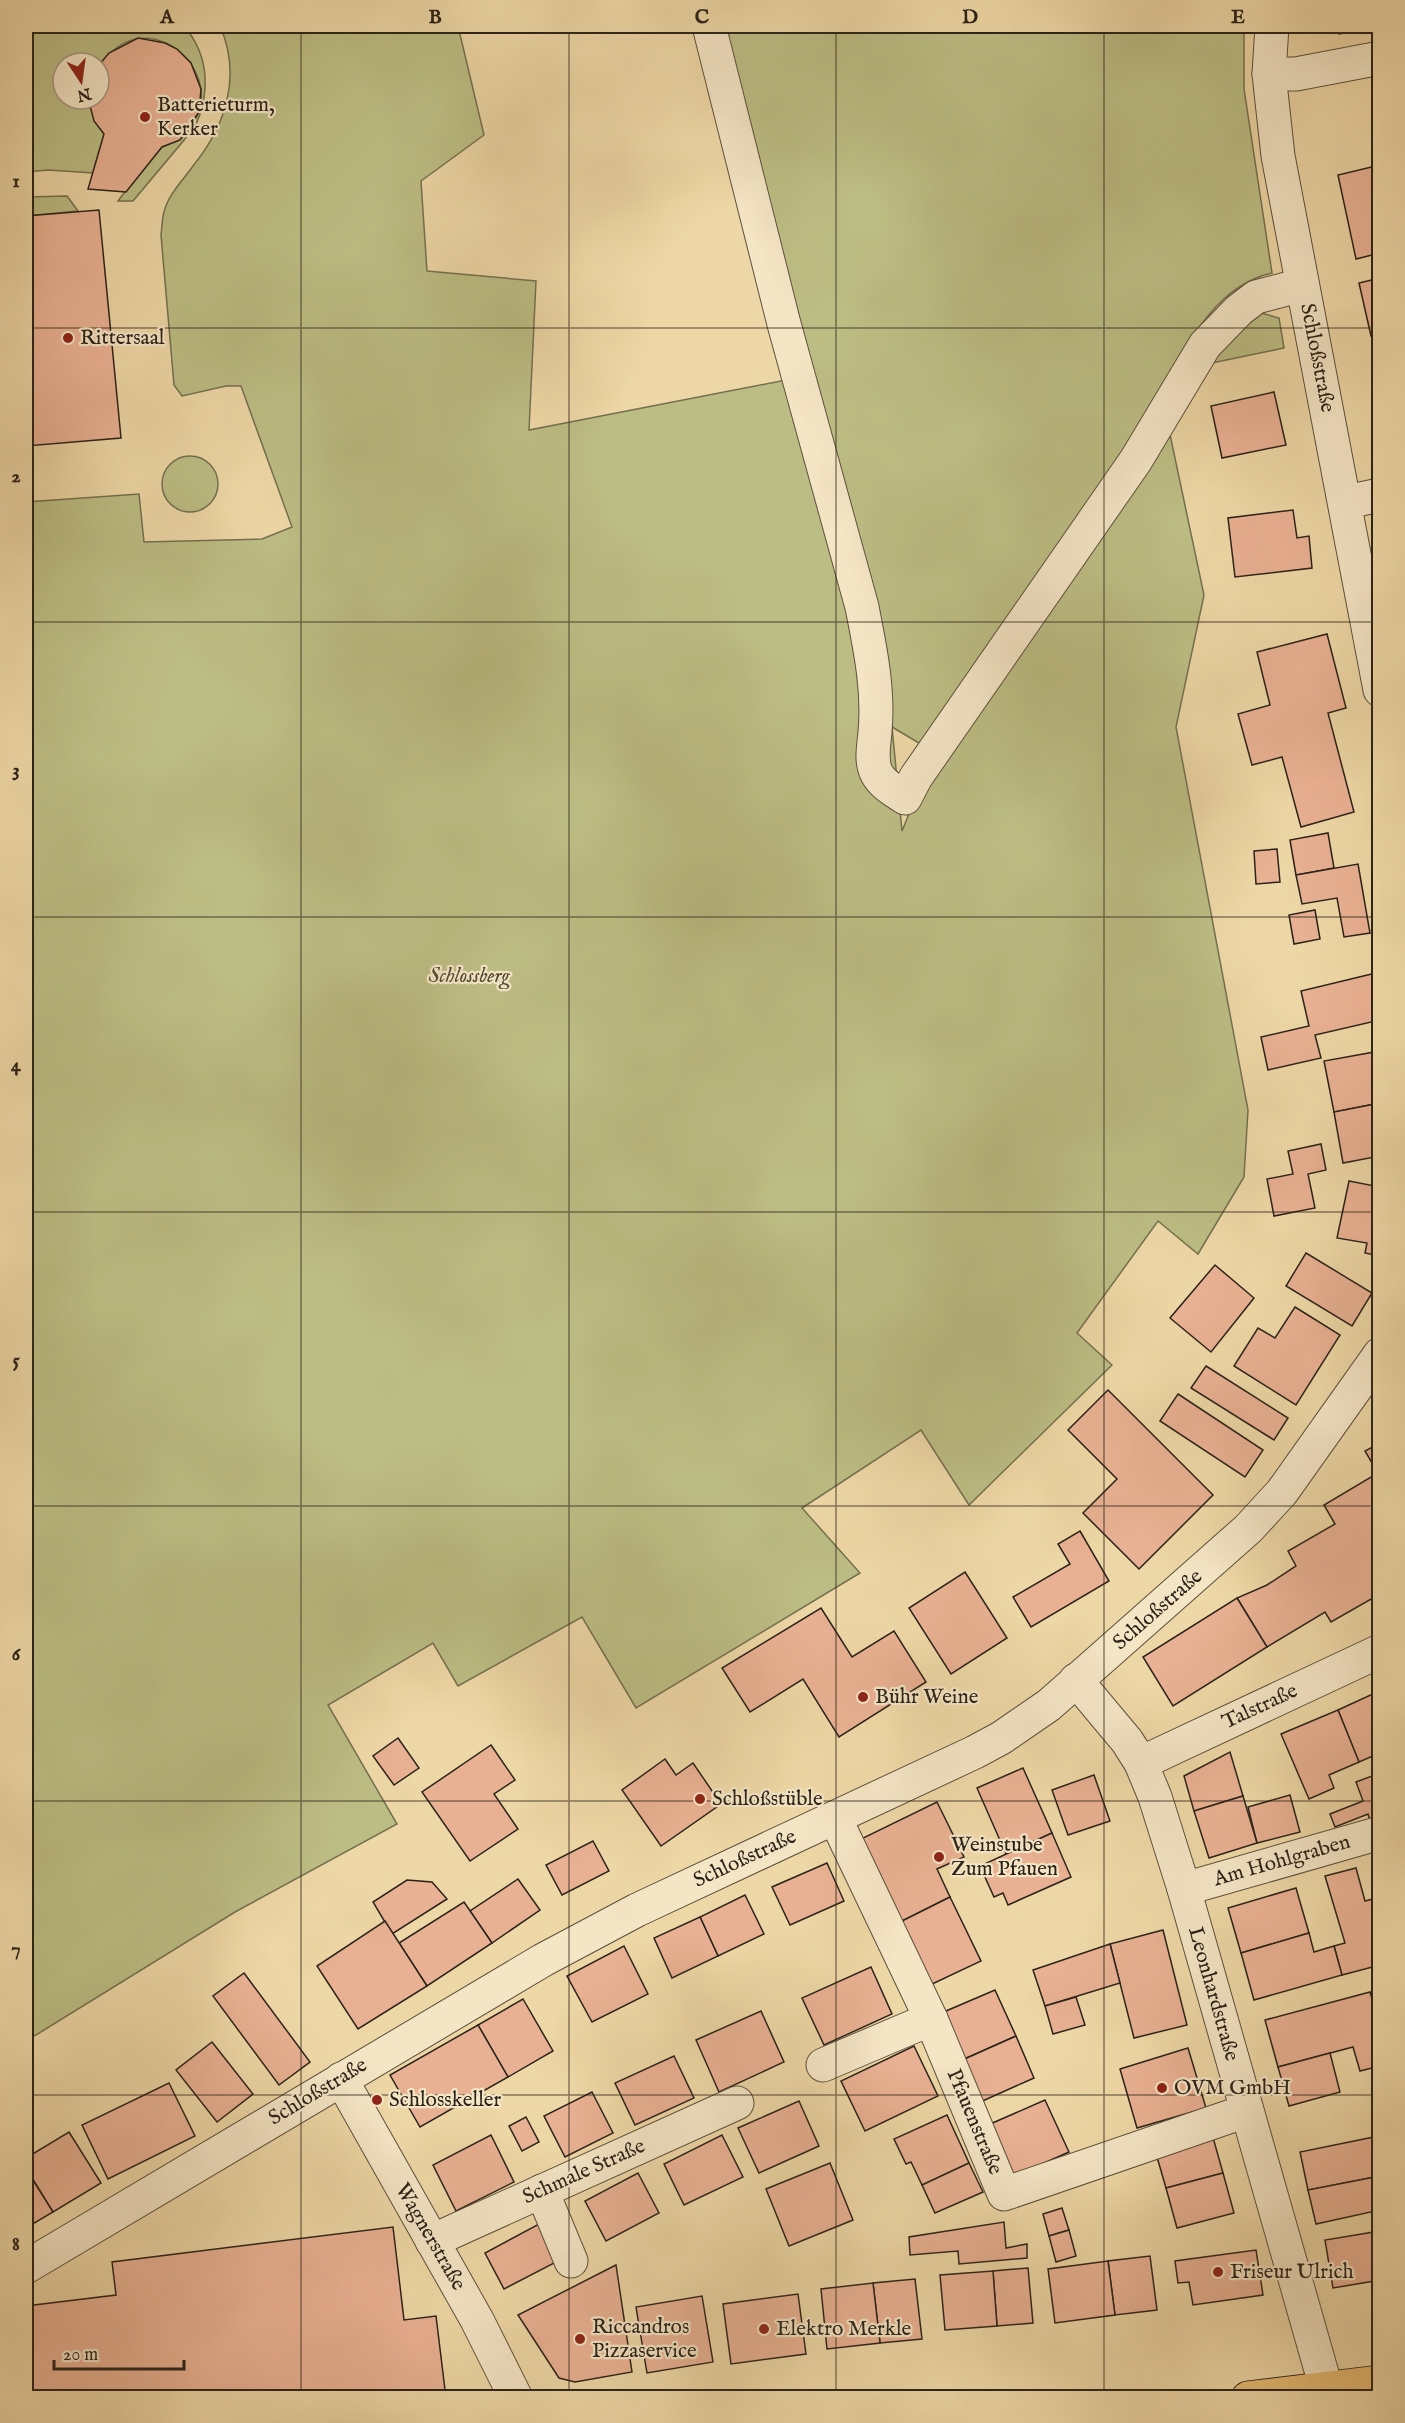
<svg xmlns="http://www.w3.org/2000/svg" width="1405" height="2423" viewBox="0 0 1405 2423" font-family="'IM FELL English',serif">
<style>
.green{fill:#bcbd84;stroke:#74704f;stroke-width:1.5;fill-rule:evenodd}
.building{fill:#e9b193;stroke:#2b231a;stroke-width:1.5}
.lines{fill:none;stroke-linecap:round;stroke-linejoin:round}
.minor-casing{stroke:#5c503d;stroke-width:35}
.major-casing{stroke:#2b231a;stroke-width:35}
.minor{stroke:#f4e5c5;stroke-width:33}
.major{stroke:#e7bc73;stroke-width:33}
.grid{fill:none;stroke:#2b231a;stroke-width:1.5;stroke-opacity:0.55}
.poi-dot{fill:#8f2418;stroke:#f4e5c5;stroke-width:2}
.labels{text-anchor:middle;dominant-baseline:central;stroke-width:4.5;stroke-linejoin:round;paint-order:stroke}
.poi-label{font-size:21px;fill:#2b231a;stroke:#f4e5c5;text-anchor:start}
.street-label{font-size:21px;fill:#2b231a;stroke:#f4e5c5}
.park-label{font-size:21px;font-style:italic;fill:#4f4a34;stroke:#f4e5c5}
.neatline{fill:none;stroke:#2b231a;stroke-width:2}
.grid-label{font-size:20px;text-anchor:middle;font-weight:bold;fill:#2b231a}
</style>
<rect width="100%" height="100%" fill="#eed7a6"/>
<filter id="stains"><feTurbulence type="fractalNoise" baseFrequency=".00333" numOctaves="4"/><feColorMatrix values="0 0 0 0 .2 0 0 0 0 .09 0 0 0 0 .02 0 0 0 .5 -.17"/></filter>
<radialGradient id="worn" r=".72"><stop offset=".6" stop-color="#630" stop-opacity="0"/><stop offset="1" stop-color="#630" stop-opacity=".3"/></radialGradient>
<g class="green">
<path d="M26 26H184C209 55 211 92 195 127L133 201H118C129 187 149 157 162 147 167 143 174 143 179 140 187 135 194 122 198 114 213 77 176 32 136 39 121 42 109 53 99 65L63 63V99H89L104 134 93 173 48 170 26 172Z"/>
<path d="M220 26H458L484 135 421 181 427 271 536 281 529 430 812 375 723 26H1244V89L1272 273C1209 287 1182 358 1151 408L1168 425 1204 595 1176 727 1248 1110 1244 1177 1198 1254 1158 1221 1077 1333 1112 1365 969 1505 921 1430 802 1508 860 1573 636 1708 582 1617 458 1686 433 1643 328 1705 397 1824 235 1912 36 2035 26 2038V502L139 494 144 542 262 539 292 527 241 386H226L182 396 174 385 161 235C162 227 162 219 164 212 168 195 183 180 193 166 226 125 242 76 220 26ZM892 727 941 756 913 804 902 831Z"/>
<path d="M67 196 78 211 26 216V197Z"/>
<path d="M1258 312 1279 318 1284 348 1207 364Z"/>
<circle cx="190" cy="484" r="28"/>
</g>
<g class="building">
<path d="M1337 26H1380V27L1339 34Z"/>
<path d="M138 38 165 43 177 49 191 63 201 89 199 112 180 140 162 147 126 192 88 189 104 134 94 121 89 102V99H99V65L109 53Z"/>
<path d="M1380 165V253L1356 259 1338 175Z"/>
<path d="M99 210 121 438 26 446V216Z"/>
<path d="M1380 278V334L1371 336 1359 283Z"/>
<path d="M1380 371V395L1374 373Z"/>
<path d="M1274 392 1286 445 1222 458 1211 406Z"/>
<path d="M1293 510 1297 538 1309 536 1312 568 1235 577 1228 518Z"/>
<path d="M1327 634 1346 708 1328 713 1354 812 1301 827 1282 757 1252 765 1238 714 1270 705 1257 652Z"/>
<path d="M1328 833 1334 868 1296 875 1290 840Z"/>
<path d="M1277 849 1280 882 1256 884 1254 851Z"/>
<path d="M1358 864 1370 933 1344 937 1337 898 1302 904 1296 875Z"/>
<path d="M1315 910 1320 939 1294 944 1289 915Z"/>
<path d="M1380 972V1020L1315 1035 1321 1058 1268 1070 1261 1037 1309 1026 1301 991Z"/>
<path d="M1380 1051V1103L1334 1112 1324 1061Z"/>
<path d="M1380 1103V1156L1343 1163 1334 1112Z"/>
<path d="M1321 1144 1326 1170 1308 1174 1315 1208 1274 1216 1267 1179 1293 1174 1288 1151Z"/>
<path d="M1349 1181 1380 1187V1256L1365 1253 1367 1243 1337 1238Z"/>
<path d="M1306 1253 1372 1293 1352 1326 1286 1286Z"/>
<path d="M1215 1265 1254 1298 1211 1352 1170 1318Z"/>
<path d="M1295 1307 1340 1335 1296 1405 1234 1366 1258 1328 1275 1338Z"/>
<path d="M1206 1366 1288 1418 1274 1440 1191 1388Z"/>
<path d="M1108 1390 1213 1495 1139 1569 1083 1513 1117 1479 1068 1430Z"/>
<path d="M1178 1394 1263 1450 1245 1477 1160 1421Z"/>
<path d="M1380 1443V1594L1331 1622 1325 1612 1267 1647 1237 1598 1267 1585 1296 1566 1288 1551 1335 1524 1324 1505 1378 1473 1365 1451Z"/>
<path d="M1080 1531 1109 1581 1031 1627 1013 1597 1070 1564 1058 1544Z"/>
<path d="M965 1572 1007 1638 951 1674 909 1608Z"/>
<path d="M1237 1598 1267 1647 1173 1706 1143 1657Z"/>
<path d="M821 1608 852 1657 894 1631 926 1682 839 1737 803 1679 750 1712 722 1668Z"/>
<path d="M1375 1693 1380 1703V1753L1359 1762 1338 1710Z"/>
<path d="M1338 1710 1359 1762 1329 1775 1334 1788 1309 1799 1281 1734Z"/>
<path d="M398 1738 419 1768 394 1785 373 1756Z"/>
<path d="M491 1745 515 1780 494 1794 518 1829 470 1861 422 1792Z"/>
<path d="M1230 1752 1243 1796 1194 1811 1184 1776Z"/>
<path d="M665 1759 676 1775 693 1763 721 1804 661 1846 622 1790Z"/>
<path d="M1023 1768 1052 1833 1006 1854 977 1788Z"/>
<path d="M1380 1773V1821L1371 1824 1368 1814 1335 1827 1330 1814 1363 1801 1356 1782Z"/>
<path d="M1094 1775 1110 1821 1068 1835 1052 1790Z"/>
<path d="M1290 1795 1300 1832 1257 1843 1248 1807Z"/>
<path d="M1243 1796 1257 1843 1209 1858 1194 1811Z"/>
<path d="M937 1802 964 1857 937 1869 950 1897 898 1923 859 1840Z"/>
<path d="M1052 1833 1071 1877 1008 1905 1003 1893 994 1897 980 1866Z"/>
<path d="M593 1841 609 1871 562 1895 546 1865Z"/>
<path d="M827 1863 844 1901 790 1925 772 1887Z"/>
<path d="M1356 1868 1365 1901 1380 1897V1965L1342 1975 1334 1946 1345 1943 1325 1876Z"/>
<path d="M518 1879 540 1910 492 1943 470 1911Z"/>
<path d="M407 1880 432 1882 447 1899 392 1934 373 1902Z"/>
<path d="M1296 1888 1309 1933 1241 1953 1228 1908Z"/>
<path d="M745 1895 764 1934 718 1956 700 1917Z"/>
<path d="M950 1897 981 1961 928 1986 898 1923Z"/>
<path d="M464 1902 492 1943 427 1986 399 1943Z"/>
<path d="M700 1917 718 1956 672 1978 654 1938Z"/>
<path d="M385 1921 427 1986 358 2029 317 1966Z"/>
<path d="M1163 1930 1187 2025 1134 2038 1110 1944Z"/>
<path d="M1309 1933 1314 1952 1334 1946 1342 1975 1254 2000 1241 1953Z"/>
<path d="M1110 1944 1120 1983 1045 2006 1033 1970Z"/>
<path d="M624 1946 648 1994 592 2022 567 1976Z"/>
<path d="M871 1967 892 2014 824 2045 802 1998Z"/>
<path d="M244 1973 310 2062 279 2085 213 1996Z"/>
<path d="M995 1990 1016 2036 960 2061 939 2014Z"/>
<path d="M1370 1992 1380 2027V2066L1360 2071 1353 2047 1278 2067 1265 2020Z"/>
<path d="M1076 1997 1085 2025 1053 2034 1045 2006Z"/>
<path d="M523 1999 553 2051 508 2077 478 2025Z"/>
<path d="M761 2011 784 2062 719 2092 696 2040Z"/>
<path d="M478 2025 508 2077 420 2127 390 2075Z"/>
<path d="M1016 2036 1034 2078 978 2103 960 2061Z"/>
<path d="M212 2042 253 2094 217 2122 176 2070Z"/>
<path d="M914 2046 938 2096 865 2131 841 2081Z"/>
<path d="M1188 2048 1206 2108 1137 2128 1120 2069Z"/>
<path d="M1330 2053 1340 2092 1289 2106 1278 2067Z"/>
<path d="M674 2056 694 2098 635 2125 615 2083Z"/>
<path d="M169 2083 195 2136 108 2179 82 2125Z"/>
<path d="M592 2092 613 2133 565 2157 544 2116Z"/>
<path d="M1045 2100 1069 2152 1012 2177 988 2125Z"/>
<path d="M799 2101 819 2146 759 2173 738 2128Z"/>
<path d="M947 2115 969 2163 922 2185 911 2162 906 2164 894 2139Z"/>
<path d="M526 2117 539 2142 522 2151 509 2126Z"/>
<path d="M69 2132 101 2183 53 2212 26 2168V2158Z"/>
<path d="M1212 2134 1223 2173 1166 2188 1155 2150Z"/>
<path d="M491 2135 514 2182 456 2211 433 2165Z"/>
<path d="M722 2135 743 2177 684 2205 664 2164Z"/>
<path d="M1374 2137 1380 2176 1308 2190 1300 2152Z"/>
<path d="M830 2163 853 2220 789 2246 766 2189Z"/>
<path d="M969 2163 983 2192 935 2213 922 2185Z"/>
<path d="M26 2169 53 2212 31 2225 26 2217Z"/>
<path d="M638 2173 659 2213 606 2241 585 2201Z"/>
<path d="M1223 2173 1234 2213 1177 2228 1166 2188Z"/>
<path d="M1380 2176V2210L1316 2224 1308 2190Z"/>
<path d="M1062 2208 1069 2230 1049 2236 1043 2214Z"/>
<path d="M1004 2222 1006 2248 1027 2244V2258L959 2264 958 2251 910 2255 909 2237Z"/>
<path d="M541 2223 560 2260 504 2289 485 2253Z"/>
<path d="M393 2227 404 2320 436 2316 446 2398H26V2306L116 2295 112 2262Z"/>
<path d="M1069 2230 1076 2256 1056 2262 1049 2236Z"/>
<path d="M1380 2231V2280L1333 2288 1325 2240Z"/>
<path d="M1256 2250 1263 2295 1193 2305 1189 2282 1178 2283 1175 2261Z"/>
<path d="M1150 2256 1157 2310 1115 2315 1108 2261Z"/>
<path d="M1108 2261 1115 2315 1055 2323 1048 2269Z"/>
<path d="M616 2265 632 2372 575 2382 559 2378 518 2315Z"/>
<path d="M1028 2268 1033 2323 997 2326 993 2271Z"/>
<path d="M993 2271 997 2326 945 2330 940 2275Z"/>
<path d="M915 2279 922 2339 880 2343 873 2283Z"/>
<path d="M873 2283 880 2343 827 2349 821 2289Z"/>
<path d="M798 2294 806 2354 731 2364 723 2304Z"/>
<path d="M702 2296 713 2362 647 2373 636 2307Z"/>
</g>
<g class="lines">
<defs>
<g id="minor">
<path d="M709 26 784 324 862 607C870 648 879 690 875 732 874 746 870 761 877 774 883 785 895 791 905 798L916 777 1136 460 1205 345 1239 310 1256 297 1302 285"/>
<path d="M1272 26 1269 74 1278 156 1380 690"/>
<path d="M1269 74H1296L1380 58"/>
<path d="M1346 502 1380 495"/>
<path d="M1076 1680 1127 1741 1141 1763 1155 1797 1184 1889 1329 2398"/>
<path d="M1141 1763 1380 1651"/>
<path d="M835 1818 931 2019 1004 2194 1246 2111"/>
<path d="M1184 1889 1380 1833"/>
<path d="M823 2065 931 2019"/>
<path d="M341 2079 477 2320 516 2398"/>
<path d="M542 2191 571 2261"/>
<path d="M432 2241 737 2103"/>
<path d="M26 2267 543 1960 637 1910 975 1752 1001 1738 1049 1705 1248 1529 1282 1492 1380 1354"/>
</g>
<path id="major" d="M1248 2398 1380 2382"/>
</defs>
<use href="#minor" class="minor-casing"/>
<use href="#major" class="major-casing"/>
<use href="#minor" class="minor"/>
<use href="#major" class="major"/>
</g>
<path class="grid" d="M301 26V2398M569 26V2398M836 26V2398M1104 26V2398M26 328H1380M26 622H1380M26 917H1380M26 1212H1380M26 1506H1380M26 1801H1380M26 2095H1380"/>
<g class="poi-dot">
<circle cx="145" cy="117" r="6"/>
<circle cx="68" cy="338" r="6"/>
<circle cx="863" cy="1697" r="6"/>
<circle cx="700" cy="1799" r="6"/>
<circle cx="939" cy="1857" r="6"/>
<circle cx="1162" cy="2088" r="6"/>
<circle cx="377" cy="2100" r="6"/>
<circle cx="1218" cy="2272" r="6"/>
<circle cx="764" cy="2329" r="6"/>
<circle cx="580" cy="2339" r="6"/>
</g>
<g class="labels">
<g class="poi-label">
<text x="157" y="105">Batterieturm,<tspan x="157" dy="24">Kerker</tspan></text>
<text x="80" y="338">Rittersaal</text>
<text x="875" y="1697">Bühr Weine</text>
<text x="712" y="1799">Schloßstüble</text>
<text x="951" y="1845">Weinstube<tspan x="951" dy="24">Zum Pfauen</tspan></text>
<text x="1174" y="2088">OVM GmbH</text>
<text x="389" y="2100">Schlosskeller</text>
<text x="1230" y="2272">Friseur Ulrich</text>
<text x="592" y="2327">Riccandros<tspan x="592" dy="24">Pizzaservice</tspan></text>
<text x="776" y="2329">Elektro Merkle</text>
</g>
<g class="street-label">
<text transform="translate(1317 358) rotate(79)">Schloßstraße</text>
<text transform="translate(1158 1610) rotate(-41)">Schloßstraße</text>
<text transform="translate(1260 1707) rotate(-25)">Talstraße</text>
<text transform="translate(745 1859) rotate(-25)">Schloßstraße</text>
<text transform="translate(1282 1861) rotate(-16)">Am Hohlgraben</text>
<text transform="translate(1213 1994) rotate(74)">Leonhardstraße</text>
<text transform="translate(318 2092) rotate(-31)">Schloßstraße</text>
<text transform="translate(974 2122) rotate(67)">Pfauenstraße</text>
<text transform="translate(584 2172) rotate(-24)">Schmale Straße</text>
<text transform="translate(430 2237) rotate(60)">Wagnerstraße</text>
</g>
<g class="park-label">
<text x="469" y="976">Schlossberg</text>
</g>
</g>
<rect width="1405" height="2423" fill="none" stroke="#eed7a6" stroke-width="66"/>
<g transform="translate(81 81) rotate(167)"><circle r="28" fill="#f4e5c5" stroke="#a49781" stroke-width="1.5"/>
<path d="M0-4.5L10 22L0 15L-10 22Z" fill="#8f2418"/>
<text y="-9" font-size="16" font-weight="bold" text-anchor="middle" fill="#2b231a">N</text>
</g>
<path d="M54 2360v9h130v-9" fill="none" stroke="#2b231a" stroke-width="3"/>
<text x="63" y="2360" font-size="18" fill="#2b231a" stroke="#f4e5c5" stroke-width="4.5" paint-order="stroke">20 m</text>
<rect x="33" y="33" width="1339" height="2357" class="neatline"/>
<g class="grid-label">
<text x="167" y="23">A</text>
<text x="435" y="23">B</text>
<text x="702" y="23">C</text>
<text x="970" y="23">D</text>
<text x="1238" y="23">E</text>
<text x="16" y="187">1</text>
<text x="16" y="482">2</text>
<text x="16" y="776">3</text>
<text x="16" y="1071">4</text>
<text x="16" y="1366">5</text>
<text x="16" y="1660">6</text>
<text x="16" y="1955">7</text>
<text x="16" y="2250">8</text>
</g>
<rect width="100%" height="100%" filter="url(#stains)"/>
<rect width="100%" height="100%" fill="url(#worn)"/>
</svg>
